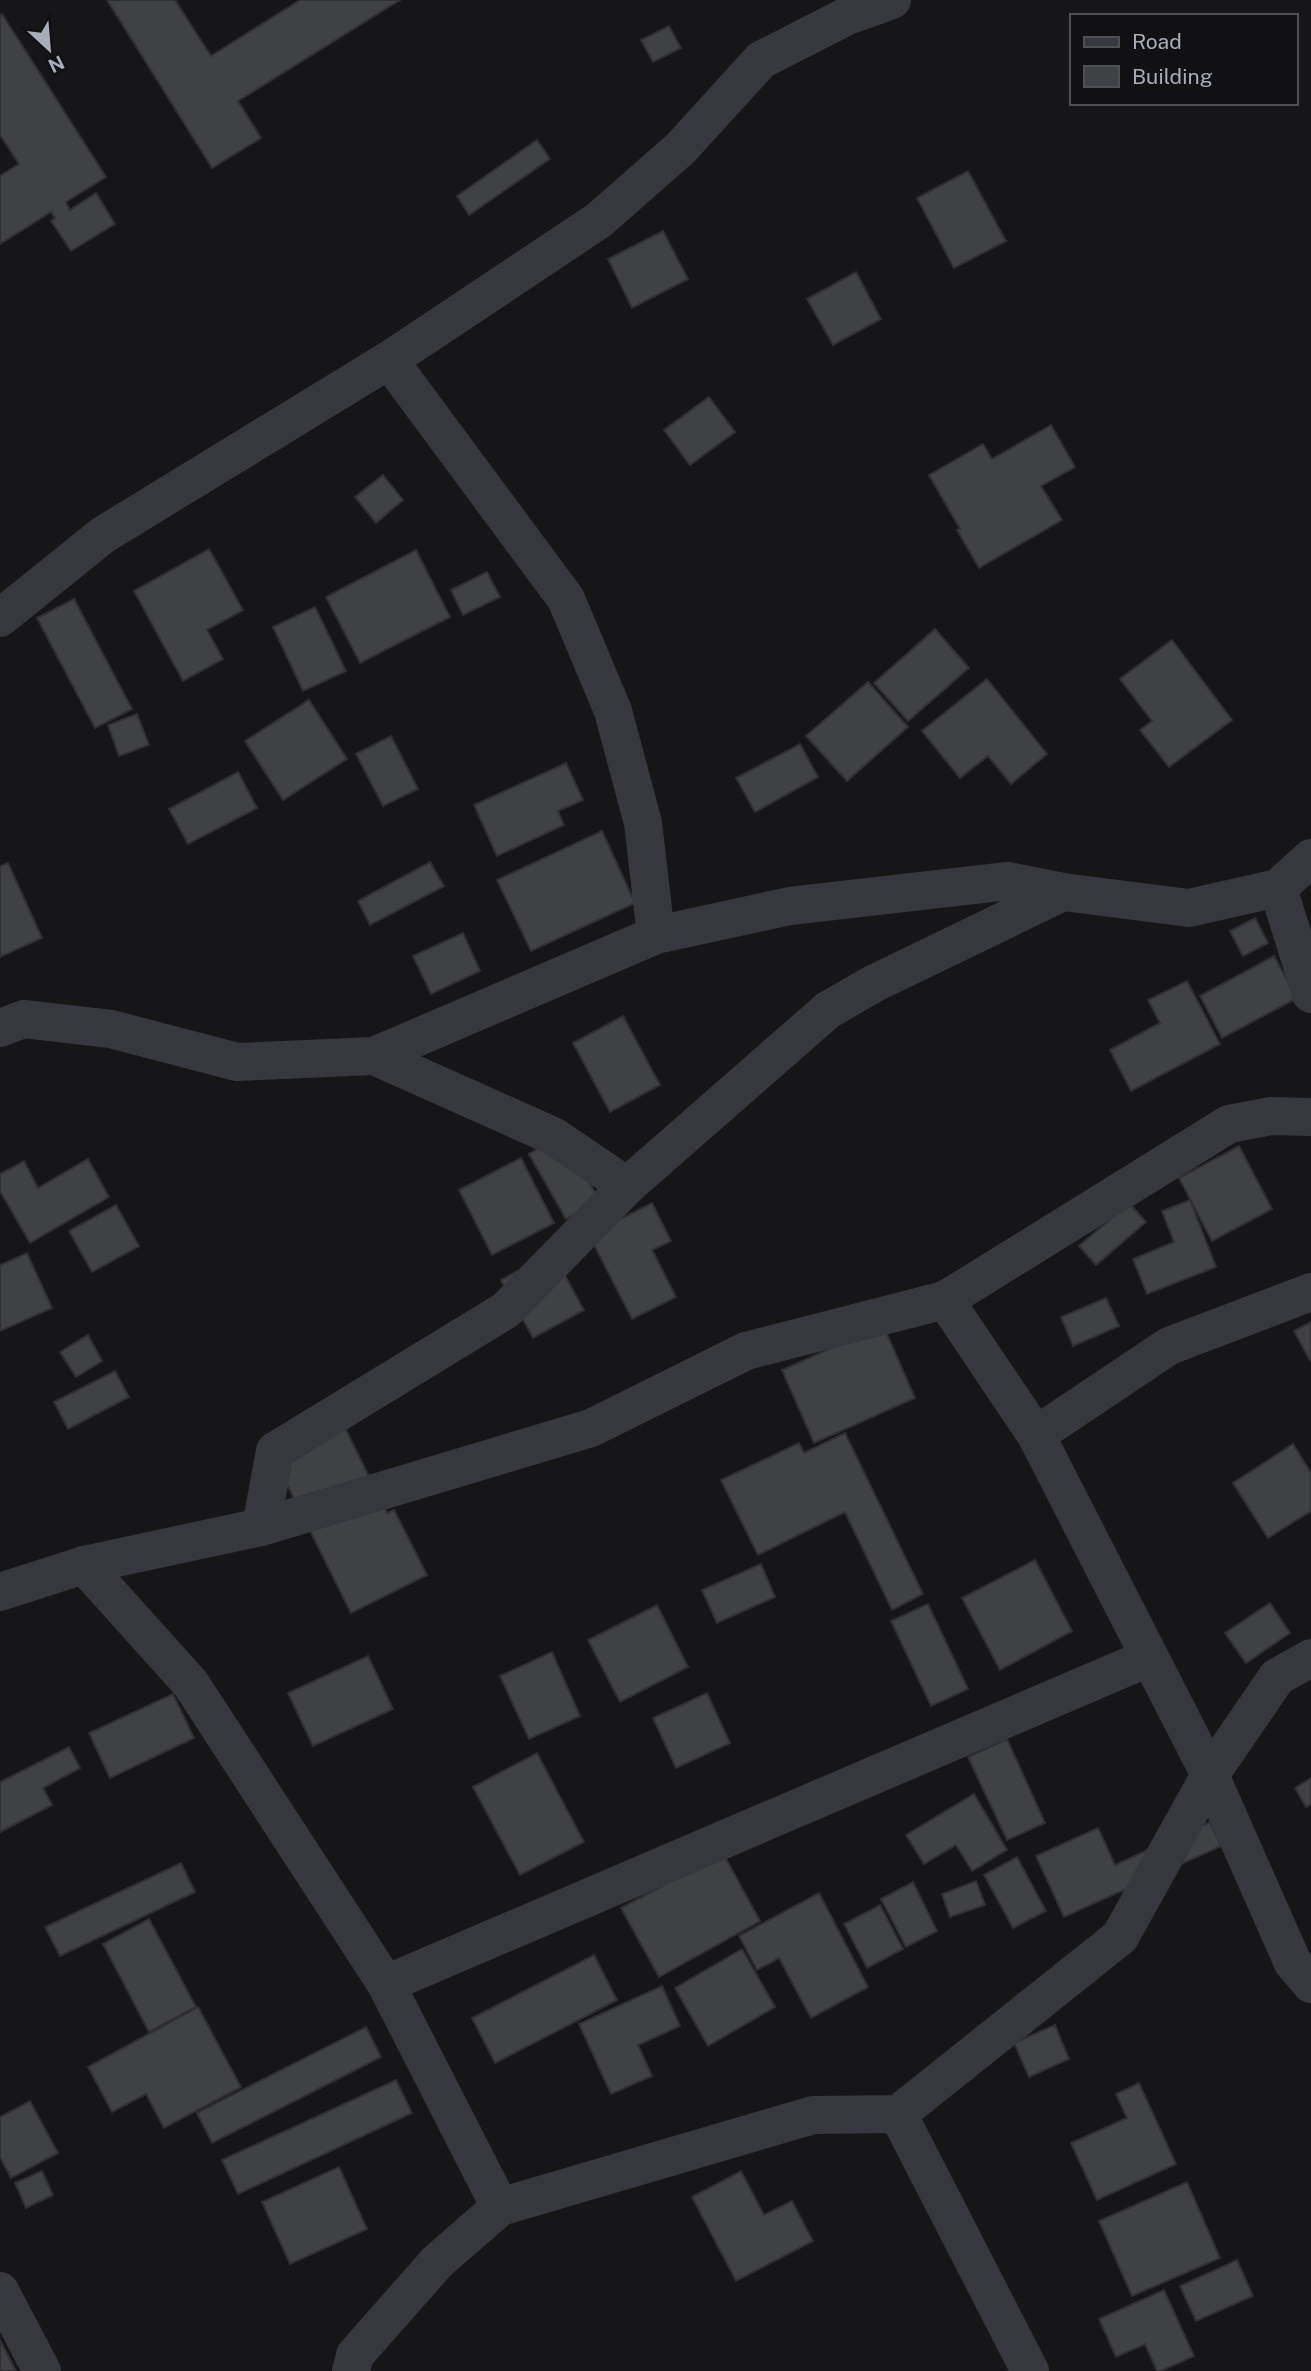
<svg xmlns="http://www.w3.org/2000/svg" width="1311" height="2371" viewBox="0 0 1311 2371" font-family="'Public Sans',sans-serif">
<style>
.building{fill:#404145;stroke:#303034;stroke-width:2}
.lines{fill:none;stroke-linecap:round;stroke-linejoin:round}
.minor{stroke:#37383d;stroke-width:38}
</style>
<rect width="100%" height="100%" fill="#161618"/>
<g class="building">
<path d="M107 0H175L211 56 300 0H400L238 101 261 138 212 168Z"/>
<path d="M2 14 106 177 66 202 70 210 96 193 115 224 71 251 51 221 55 218 51 212 0 244V176L19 164 0 135V16Z"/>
<path d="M669 26 681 48 653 62 641 40Z"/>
<path d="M537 140 550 159 469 215 457 196Z"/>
<path d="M968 171 1006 241 954 268 917 198Z"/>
<path d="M663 231 688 279 632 308 608 259Z"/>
<path d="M856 272 881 319 833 345 807 299Z"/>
<path d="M709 397 735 432 690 465 664 430Z"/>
<path d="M1051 425 1075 467 1041 486 1062 520 979 568 957 530 960 529 929 475 983 444 992 459Z"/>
<path d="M383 475 403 500 376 523 355 497Z"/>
<path d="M209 549 243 610 207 630 223 659 183 681 134 591Z"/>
<path d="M416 550 450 617 360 663 326 597Z"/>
<path d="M487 572 500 597 463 615 451 590Z"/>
<path d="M74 599 132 709 95 728 37 618Z"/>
<path d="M315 607 346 671 303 691 273 627Z"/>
<path d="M935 629 969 668 908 721 874 683Z"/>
<path d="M1172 640 1232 720 1169 767 1140 730 1152 721 1120 679Z"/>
<path d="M987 679 1047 754 1011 784 988 756 960 778 922 731Z"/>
<path d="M868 682 908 727 847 781 806 736Z"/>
<path d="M309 700 347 759 283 800 245 741Z"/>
<path d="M137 714 149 745 119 756 108 725Z"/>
<path d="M391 736 418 789 383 806 356 754Z"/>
<path d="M800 744 818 777 755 812 736 778Z"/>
<path d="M566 763 583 800 558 811 564 825 497 856 474 805Z"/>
<path d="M238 772 257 808 188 844 169 809Z"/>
<path d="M602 831 635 903 531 951 497 880Z"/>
<path d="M430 862 444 886 370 925 358 901Z"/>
<path d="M8 863 42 938 0 957V866Z"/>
<path d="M1255 918 1268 943 1243 956 1230 931Z"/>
<path d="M463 933 480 971 431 994 413 956Z"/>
<path d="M1274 956 1297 998 1222 1038 1200 996Z"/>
<path d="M1187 981 1220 1044 1131 1091 1110 1050 1160 1023 1148 1000Z"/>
<path d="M623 1016 660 1085 610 1112 573 1043Z"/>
<path d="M562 1135 600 1201 566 1219 529 1154Z"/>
<path d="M1239 1146 1272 1209 1212 1241 1179 1178Z"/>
<path d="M521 1158 554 1223 492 1255 459 1190Z"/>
<path d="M88 1159 109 1197 30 1243 0 1191V1174L24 1161 38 1188Z"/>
<path d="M1190 1200 1216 1267 1147 1294 1133 1259 1174 1242 1162 1211Z"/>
<path d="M652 1203 671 1241 652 1250 676 1297 632 1319 589 1235Z"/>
<path d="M1129 1203 1146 1222 1096 1265 1079 1246Z"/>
<path d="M116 1205 139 1246 92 1272 69 1231Z"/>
<path d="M552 1252 584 1310 533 1338 501 1280Z"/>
<path d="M27 1253 52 1308 0 1331V1265Z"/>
<path d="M1106 1298 1119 1326 1073 1346 1061 1317Z"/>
<path d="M1311 1322V1362L1294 1331Z"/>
<path d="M883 1325 915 1398 814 1443 782 1370Z"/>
<path d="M88 1335 102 1361 76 1377 60 1352Z"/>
<path d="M115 1371 129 1397 68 1429 54 1402Z"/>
<path d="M344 1426 387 1513 394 1510 427 1575 351 1613 275 1460Z"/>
<path d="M845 1433 923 1594 892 1610 845 1512 758 1555 721 1480 799 1443 804 1453Z"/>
<path d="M1293 1444 1311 1473V1511L1268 1538 1233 1483Z"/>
<path d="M1035 1560 1072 1631 1000 1670 962 1598Z"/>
<path d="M761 1564 775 1597 717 1623 702 1590Z"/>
<path d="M1270 1603 1290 1633 1246 1663 1225 1633Z"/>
<path d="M928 1604 968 1689 931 1706 891 1621Z"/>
<path d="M657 1605 688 1667 620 1702 588 1640Z"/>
<path d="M552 1652 580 1716 529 1739 500 1676Z"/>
<path d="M368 1656 393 1709 313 1746 288 1693Z"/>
<path d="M707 1693 730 1743 676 1768 653 1718Z"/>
<path d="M173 1694 194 1738 110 1778 89 1733Z"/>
<path d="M1007 1739 1045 1823 1007 1840 968 1757Z"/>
<path d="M69 1747 80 1768 43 1788 52 1805 0 1832V1782Z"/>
<path d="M537 1753 584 1842 520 1875 473 1787Z"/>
<path d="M1311 1778V1804L1306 1807 1295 1788Z"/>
<path d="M974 1794 1007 1850 972 1871 956 1845 924 1864 906 1835Z"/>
<path d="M1210 1822 1221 1846 1064 1917 1036 1856 1098 1828 1115 1865Z"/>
<path d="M723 1853 760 1921 659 1977 621 1908Z"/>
<path d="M1017 1857 1046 1911 1013 1928 984 1875Z"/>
<path d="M181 1863 195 1892 60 1956 45 1927Z"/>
<path d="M976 1881 985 1905 950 1917 942 1894Z"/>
<path d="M913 1882 937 1931 906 1947 881 1899Z"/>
<path d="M819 1893 868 1987 811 2018 779 1958 757 1970 739 1936Z"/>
<path d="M880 1905 903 1949 867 1968 844 1924Z"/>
<path d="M149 1919 196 2007 149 2032 103 1944Z"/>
<path d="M742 1949 775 2007 708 2046 675 1988Z"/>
<path d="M594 1955 617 2000 495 2063 472 2018Z"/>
<path d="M662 1986 680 2026 638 2045 652 2076 611 2094 579 2024Z"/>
<path d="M198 2007 241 2087 164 2128 146 2094 112 2112 88 2067Z"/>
<path d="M1055 2025 1069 2059 1029 2077 1014 2043Z"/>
<path d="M366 2027 381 2057 212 2143 197 2113Z"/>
<path d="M396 2080 412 2113 238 2194 222 2160Z"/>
<path d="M1139 2083 1176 2164 1097 2200 1071 2143 1127 2118 1116 2094Z"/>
<path d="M30 2101 58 2153 11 2178 0 2157V2117Z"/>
<path d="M339 2167 367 2229 290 2264 262 2202Z"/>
<path d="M42 2171 53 2195 26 2208 15 2183Z"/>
<path d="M741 2171 764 2215 792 2201 813 2241 736 2281 692 2197Z"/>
<path d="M1187 2182 1220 2258 1132 2296 1099 2221Z"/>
<path d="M1237 2260 1253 2296 1196 2321 1180 2286Z"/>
<path d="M1164 2290 1194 2356 1161 2371H1157L1145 2344 1116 2357 1099 2319Z"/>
<path d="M0 2340 16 2371H0Z"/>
</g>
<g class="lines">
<g class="minor">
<path d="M389 360 566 599 613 711 643 823 656 935"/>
<path d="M0 618 103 535 389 360 599 220 681 148 761 60 847 16 892 0"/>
<path d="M1278 888 1311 994"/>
<path d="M0 1028 24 1019 111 1029 237 1062 374 1056 656 935 790 906 1008 881 1063 892"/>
<path d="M374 1056 553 1136 627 1186"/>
<path d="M945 1300 1229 1124 1271 1116 1311 1117"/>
<path d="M1036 1435 1169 1346 1311 1292"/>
<path d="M261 1527 275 1451 506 1310 627 1186 828 1010 873 984 1063 892 1189 908 1278 888 1311 858"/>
<path d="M84 1565 191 1684 386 1984 500 2207"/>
<path d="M0 1592 84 1565 261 1527 591 1428 746 1351 945 1300 1036 1435 1210 1775 1293 1963 1311 1984"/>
<path d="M386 1984 1148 1658"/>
<path d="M898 2114 1030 2371"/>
<path d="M0 2291 42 2371"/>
<path d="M351 2371 355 2355 437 2262 500 2207 813 2115 898 2114 1120 1937 1210 1775 1277 1677 1311 1658"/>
</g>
</g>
<rect x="1070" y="14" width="228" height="91" fill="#111113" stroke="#4d4f55" stroke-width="2"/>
<rect x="1084" y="37" width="35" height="10" fill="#37383d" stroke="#4d4f55" stroke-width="2"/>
<text x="1132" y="49" font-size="21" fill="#a8adb8">Road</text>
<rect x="1084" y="66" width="35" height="21" fill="#404145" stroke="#4d4f55" stroke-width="2"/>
<text x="1132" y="84" font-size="21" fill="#a8adb8">Building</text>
<g transform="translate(49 49) rotate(154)" stroke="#111113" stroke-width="5" paint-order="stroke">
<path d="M0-5L12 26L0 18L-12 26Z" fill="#a8adb8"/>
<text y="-10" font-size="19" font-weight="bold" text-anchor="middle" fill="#a8adb8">N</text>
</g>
</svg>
